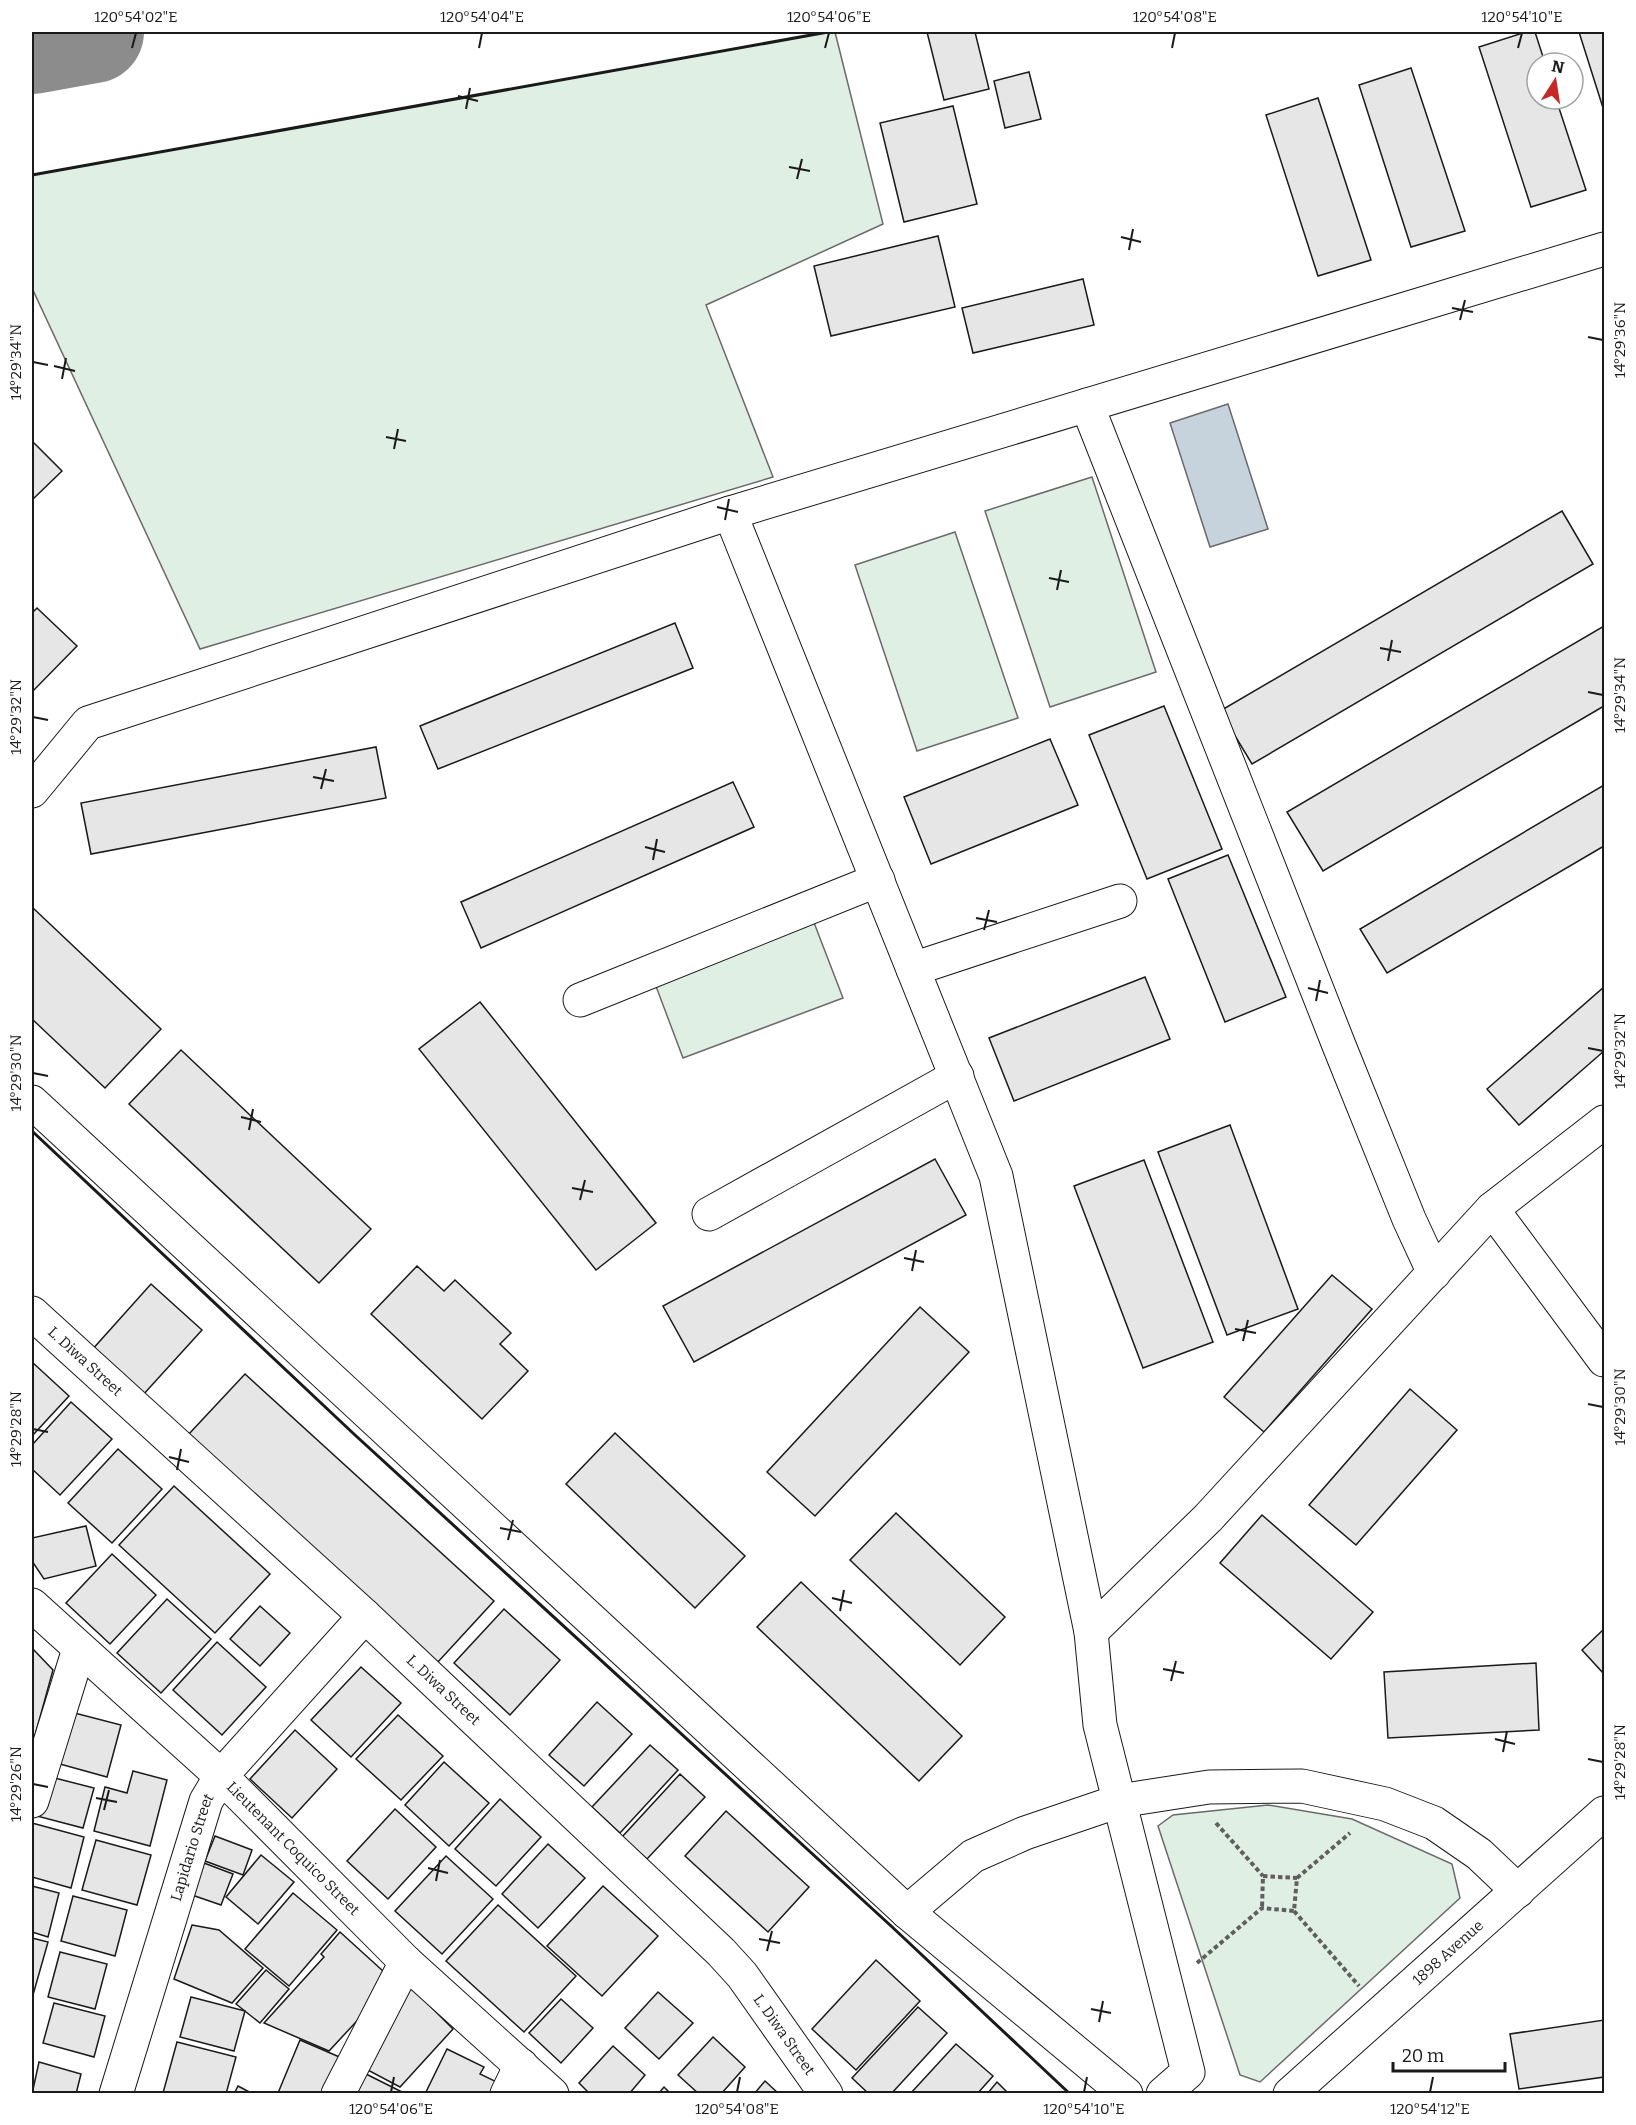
<svg xmlns="http://www.w3.org/2000/svg" width="1636" height="2125" viewBox="0 0 1636 2125" font-family="Bitter,serif">
<style>
.green{fill:#e0efe3;stroke:#6a6a6a;stroke-width:1.5}
.water{fill:#c6d2dc;stroke:#6a6a6a;stroke-width:1.5}
.lines{fill:none;stroke-linecap:round;stroke-linejoin:round}
.taxiway{stroke:#8c8c8c;stroke-width:102}
.building{fill:#e6e6e6;stroke:#1a1a1a;stroke-width:1.5}
.minor-casing{stroke:#1a1a1a;stroke-width:35}
.path{stroke:#5f5f5f;stroke-width:4;stroke-dasharray:4.5 3;stroke-linecap:butt}
.minor{stroke:#fff;stroke-width:33}
.wall{stroke:#1a1a1a;stroke-width:3}
.ticks{fill:none;stroke:#1a1a1a;stroke-width:2}
.labels{text-anchor:middle;dominant-baseline:central;stroke-width:4.5;stroke-linejoin:round;paint-order:stroke}
.street-label{font-size:15px;fill:#1a1a1a;stroke:#fff}
.neatline{fill:none;stroke:#1a1a1a;stroke-width:2}
.ticks-label{font-size:15px;text-anchor:middle;fill:#1a1a1a}
</style>
<rect width="100%" height="100%" fill="#fff"/>
<g class="green">
<path d="M828 32H835L883 224 706 305 773 477 200 649 32 288V175Z"/>
<path d="M1092 477 1156 672 1050 707 985 511Z"/>
<path d="M955 532 1018 718 917 751 855 565Z"/>
<path d="M813 920 843 998 683 1058 654 981Z"/>
<path d="M1268 1805 1352 1819 1452 1864 1460 1898 1260 2082 1240 2075 1158 1826 1173 1815Z"/>
</g>
<path class="water" d="M1228 404 1268 529 1210 547 1170 423Z"/>
<g class="lines">
<path class="taxiway" d="M32 43 93 32"/>
</g>
<g class="building">
<path d="M927 32H975L989 89 944 100Z"/>
<path d="M1526 32H1535L1545 63H1537V99H1556L1586 190 1531 207 1479 47Z"/>
<path d="M1579 32H1604V111Z"/>
<path d="M1411 68 1465 231 1411 247 1359 85Z"/>
<path d="M1029 72 1041 119 1005 128 994 81Z"/>
<path d="M1318 98 1371 260 1318 276 1266 115Z"/>
<path d="M953 106 977 204 904 222 880 123Z"/>
<path d="M938 236 955 307 831 336 814 266Z"/>
<path d="M1083 279 1094 325 973 353 962 308Z"/>
<path d="M32 441 62 471 32 500Z"/>
<path d="M1562 511 1593 564 1252 764 1220 711Z"/>
<path d="M37 608 77 646 32 692V613Z"/>
<path d="M675 623 693 668 438 769 420 726Z"/>
<path d="M1604 626V706L1323 871 1287 812Z"/>
<path d="M1164 706 1222 849 1147 879 1089 735Z"/>
<path d="M1050 739 1078 805 931 864 904 797Z"/>
<path d="M376 747 386 798 91 854 81 803Z"/>
<path d="M733 782 754 827 481 948 461 902Z"/>
<path d="M1604 785V846L1387 973 1360 929Z"/>
<path d="M1228 855 1286 997 1225 1022 1168 879Z"/>
<path d="M32 907 161 1029 105 1088 32 1019Z"/>
<path d="M1145 977 1170 1039 1014 1101 989 1038Z"/>
<path d="M1604 987V1051L1519 1125 1487 1089Z"/>
<path d="M480 1002 656 1223 596 1270 419 1049Z"/>
<path d="M181 1050 371 1229 319 1283 129 1104Z"/>
<path d="M1230 1125 1298 1309 1227 1335 1158 1152Z"/>
<path d="M935 1159 966 1215 694 1362 663 1306Z"/>
<path d="M1144 1160 1213 1342 1143 1368 1074 1186Z"/>
<path d="M417 1266 444 1291 455 1280 511 1333 500 1344 528 1371 482 1419 371 1314Z"/>
<path d="M1332 1275 1372 1309 1264 1432 1224 1397Z"/>
<path d="M151 1284 202 1330 142 1396 91 1351Z"/>
<path d="M920 1307 969 1352 815 1516 767 1472Z"/>
<path d="M32 1362 69 1396 32 1436Z"/>
<path d="M245 1374 494 1601 437 1663 188 1435Z"/>
<path d="M1410 1389 1457 1430 1356 1545 1309 1505Z"/>
<path d="M71 1402 112 1439 60 1495 32 1469V1445Z"/>
<path d="M615 1433 745 1556 695 1608 566 1484Z"/>
<path d="M118 1449 162 1489 112 1543 68 1503Z"/>
<path d="M174 1486 270 1574 215 1633 119 1545Z"/>
<path d="M896 1513 1005 1617 960 1665 850 1560Z"/>
<path d="M1262 1515 1373 1612 1331 1659 1220 1563Z"/>
<path d="M86 1526 96 1566 44 1579 32 1561V1538Z"/>
<path d="M112 1554 156 1595 110 1644 66 1603Z"/>
<path d="M801 1582 962 1736 919 1781 757 1627Z"/>
<path d="M167 1599 211 1639 161 1693 117 1653Z"/>
<path d="M260 1606 290 1633 260 1666 230 1639Z"/>
<path d="M504 1609 560 1660 510 1715 454 1663Z"/>
<path d="M1604 1629V1674L1582 1650Z"/>
<path d="M217 1642 266 1687 222 1735 173 1690Z"/>
<path d="M32 1648 53 1670 34 1739 32 1738Z"/>
<path d="M1536 1663 1539 1730 1388 1738 1384 1672Z"/>
<path d="M361 1667 401 1703 351 1757 311 1720Z"/>
<path d="M597 1702 632 1734 584 1786 549 1755Z"/>
<path d="M63 1710 121 1725 107 1777 49 1761Z"/>
<path d="M398 1715 443 1756 401 1800 356 1759Z"/>
<path d="M295 1730 337 1769 292 1818 250 1779Z"/>
<path d="M650 1745 678 1770 620 1833 592 1807Z"/>
<path d="M444 1762 489 1803 449 1846 405 1805Z"/>
<path d="M133 1771 167 1780 150 1846 94 1831 105 1787 127 1793Z"/>
<path d="M680 1774 705 1797 647 1859 622 1837Z"/>
<path d="M43 1775 94 1788 83 1828 33 1815Z"/>
<path d="M500 1799 541 1837 496 1886 455 1849Z"/>
<path d="M395 1809 436 1847 388 1899 347 1861Z"/>
<path d="M726 1811 809 1887 768 1932 685 1856Z"/>
<path d="M32 1823 84 1837 71 1888 32 1877Z"/>
<path d="M215 1836 252 1850 243 1875 205 1861Z"/>
<path d="M96 1840 151 1855 137 1905 82 1890Z"/>
<path d="M548 1844 585 1878 538 1928 502 1894Z"/>
<path d="M261 1855 294 1882 258 1924 226 1897Z"/>
<path d="M446 1856 493 1899 442 1954 395 1911Z"/>
<path d="M204 1863 233 1874 221 1905 192 1895Z"/>
<path d="M32 1886 59 1893 48 1937 32 1932Z"/>
<path d="M603 1886 658 1936 602 1996 547 1946Z"/>
<path d="M293 1893 337 1930 289 1986 245 1949Z"/>
<path d="M73 1896 127 1910 115 1956 61 1941Z"/>
<path d="M498 1905 576 1976 524 2032 446 1961Z"/>
<path d="M192 1925 219 1930 263 1968 232 2003 174 1979Z"/>
<path d="M340 1932 394 1981 329 2051 264 2023 324 1957 321 1954Z"/>
<path d="M32 1938 48 1942 33 1995H32Z"/>
<path d="M60 1952 107 1964 95 2009 48 1997Z"/>
<path d="M876 1960 920 2001 856 2070 812 2029Z"/>
<path d="M266 1970 289 1989 260 2023 236 2004Z"/>
<path d="M410 1986 453 2029 400 2087 362 2067Z"/>
<path d="M658 1992 693 2023 659 2059 625 2028Z"/>
<path d="M191 1997 245 2011 234 2051 180 2037Z"/>
<path d="M561 1999 593 2028 561 2063 529 2033Z"/>
<path d="M54 2003 105 2016 94 2057 43 2043Z"/>
<path d="M918 2007 947 2033 891 2094H869L852 2078Z"/>
<path d="M1604 2020V2077L1519 2089 1510 2034Z"/>
<path d="M713 2037 745 2067 721 2094H699L678 2075Z"/>
<path d="M300 2040 344 2059 330 2094 278 2093Z"/>
<path d="M177 2042 236 2057 226 2094 163 2093Z"/>
<path d="M956 2044 993 2076 977 2094H910Z"/>
<path d="M613 2046 645 2075 629 2094H590L579 2083Z"/>
<path d="M447 2049 484 2067 480 2074 501 2084 497 2094H425Z"/>
<path d="M39 2062 81 2074 76 2094H32Z"/>
<path d="M358 2070 406 2094H346Z"/>
<path d="M765 2081 779 2094H754Z"/>
<path d="M997 2082 1009 2094H987Z"/>
<path d="M238 2086 253 2094H234Z"/>
<path d="M664 2087 671 2094H658Z"/>
</g>
<g class="lines">
<defs>
<g id="minor">
<path d="M1087 405 1340 1048 1409 1219 1434 1273"/>
<path d="M730 513 996 1176 1091 1632 1100 1725 1188 2072 1163 2094"/>
<path d="M32 791 88 723 730 513 1604 249"/>
<path d="M913 969 1120 901"/>
<path d="M580 1000 878 880"/>
<path d="M32 1102 907 1912 1126 2094"/>
<path d="M1492 1209 1604 1360"/>
<path d="M709 1214 957 1076"/>
<path id="s1" d="M32 1313 365 1616 721 1952 742 1975 826 2094"/>
<path id="s2" d="M32 1605 221 1776 406 1962 552 2094"/>
<path d="M1091 1632 1208 1518 1492 1209 1604 1122"/>
<path d="M32 1801 79 1649"/>
<path d="M907 1912 973 1856 1025 1833 1119 1801 1209 1787 1302 1786 1385 1804 1434 1823 1479 1854 1518 1891"/>
<path id="s3" d="M116 2094 206 1801 221 1776 365 1616"/>
<path d="M338 2094 406 1962"/>
<path d="M507 2094 521 2065"/>
<path id="s4" d="M1290 2094 1604 1813"/>
</g>
</defs>
<use href="#minor" class="minor-casing"/>
<g class="path">
<path d="M1216 1823 1263 1876"/>
<path d="M1297 1878 1350 1833"/>
<path d="M1294 1911 1359 1986"/>
<path d="M1197 1963 1262 1908 1294 1911 1297 1878 1263 1876 1262 1908"/>
</g>
<use href="#minor" class="minor"/>
<g class="wall">
<path d="M32 175 828 32"/>
<path d="M32 1131 355 1435 890 1925 1070 2094"/>
</g>
</g>
<path class="ticks" d="M132 48 136 33M479 48 482 33M825 48 829 33M1172 48 1175 33M1518 48 1522 33M458 96 478 101M466 109 470 88M789 167 810 171M797 179 802 159M1121 237 1141 242M1129 250 1133 229M1452 308 1473 312M1460 320 1465 300M1588 337 1603 340M33 362 48 365M54 366 75 371M62 379 66 358M386 437 406 441M394 449 398 429M717 507 738 512M725 520 729 499M1049 578 1069 582M1057 590 1061 570M1380 648 1401 652M1388 661 1392 640M1588 692 1603 695M33 717 48 720M313 777 334 781M321 789 326 769M645 847 665 852M653 860 657 839M976 918 997 922M984 930 989 910M1308 988 1328 993M1316 1001 1320 980M1588 1048 1603 1051M33 1073 48 1076M241 1117 261 1122M249 1130 253 1109M572 1188 593 1192M580 1200 585 1180M904 1258 924 1262M912 1271 916 1250M1235 1329 1256 1333M1243 1341 1248 1320M1588 1404 1603 1407M33 1429 48 1432M169 1457 189 1462M177 1470 181 1449M500 1528 521 1532M508 1540 513 1520M832 1598 852 1603M840 1611 844 1590M1163 1669 1184 1673M1171 1681 1176 1661M1495 1739 1515 1744M1503 1752 1507 1731M1588 1759 1603 1762M33 1784 48 1787M96 1798 117 1802M104 1810 109 1790M428 1868 448 1873M436 1881 440 1860M759 1939 780 1943M767 1951 772 1931M1091 2009 1111 2013M1099 2022 1103 2001M391 2092 394 2077M737 2092 740 2077M1084 2092 1087 2077M1430 2092 1433 2077"/>
<g class="labels">
<g class="street-label">
<text stroke="none"><textPath href="#s1" startOffset="72">L. Diwa Street</textPath></text>
<text stroke="none"><textPath href="#s1" startOffset="558">L. Diwa Street</textPath></text>
<text stroke="none"><textPath href="#s3" startOffset="258">Lapidario Street</textPath></text>
<text stroke="none"><textPath href="#s2" startOffset="357">Lieutenant Coquico Street</textPath></text>
<text stroke="none"><textPath href="#s4" startOffset="212">1898 Avenue</textPath></text>
<text stroke="none"><textPath href="#s1" startOffset="1044">L. Diwa Street</textPath></text>
</g>
</g>
<rect width="1636" height="2125" fill="none" stroke="#ffffff" stroke-width="66"/>
<g transform="translate(1555 81) rotate(12)"><circle r="28" fill="#ffffff" stroke="#a3a3a3" stroke-width="1.5"/>
<path d="M0-4.5L10 22L0 15L-10 22Z" fill="#c62828"/>
<text y="-9" font-size="16" font-weight="bold" text-anchor="middle" fill="#1a1a1a">N</text>
</g>
<path d="M1393 2062v9h112v-9" fill="none" stroke="#1a1a1a" stroke-width="3"/>
<text x="1402" y="2062" font-size="18" fill="#1a1a1a" stroke="#ffffff" stroke-width="4.5" paint-order="stroke">20 m</text>
<rect x="33" y="33" width="1570" height="2059" class="neatline"/>
<g class="ticks-label">
<text x="136" y="22">120°54'02"E</text>
<text x="482" y="22">120°54'04"E</text>
<text x="829" y="22">120°54'06"E</text>
<text x="1175" y="22">120°54'08"E</text>
<text x="1522" y="22">120°54'10"E</text>
<text transform="translate(1620 340) rotate(-90)" y="5">14°29'36"N</text>
<text transform="translate(16 362) rotate(-90)" y="5">14°29'34"N</text>
<text transform="translate(1620 695) rotate(-90)" y="5">14°29'34"N</text>
<text transform="translate(16 717) rotate(-90)" y="5">14°29'32"N</text>
<text transform="translate(1620 1051) rotate(-90)" y="5">14°29'32"N</text>
<text transform="translate(16 1073) rotate(-90)" y="5">14°29'30"N</text>
<text transform="translate(1620 1407) rotate(-90)" y="5">14°29'30"N</text>
<text transform="translate(16 1429) rotate(-90)" y="5">14°29'28"N</text>
<text transform="translate(1620 1762) rotate(-90)" y="5">14°29'28"N</text>
<text transform="translate(16 1784) rotate(-90)" y="5">14°29'26"N</text>
<text x="391" y="2114">120°54'06"E</text>
<text x="737" y="2114">120°54'08"E</text>
<text x="1084" y="2114">120°54'10"E</text>
<text x="1430" y="2114">120°54'12"E</text>
</g>
</svg>
